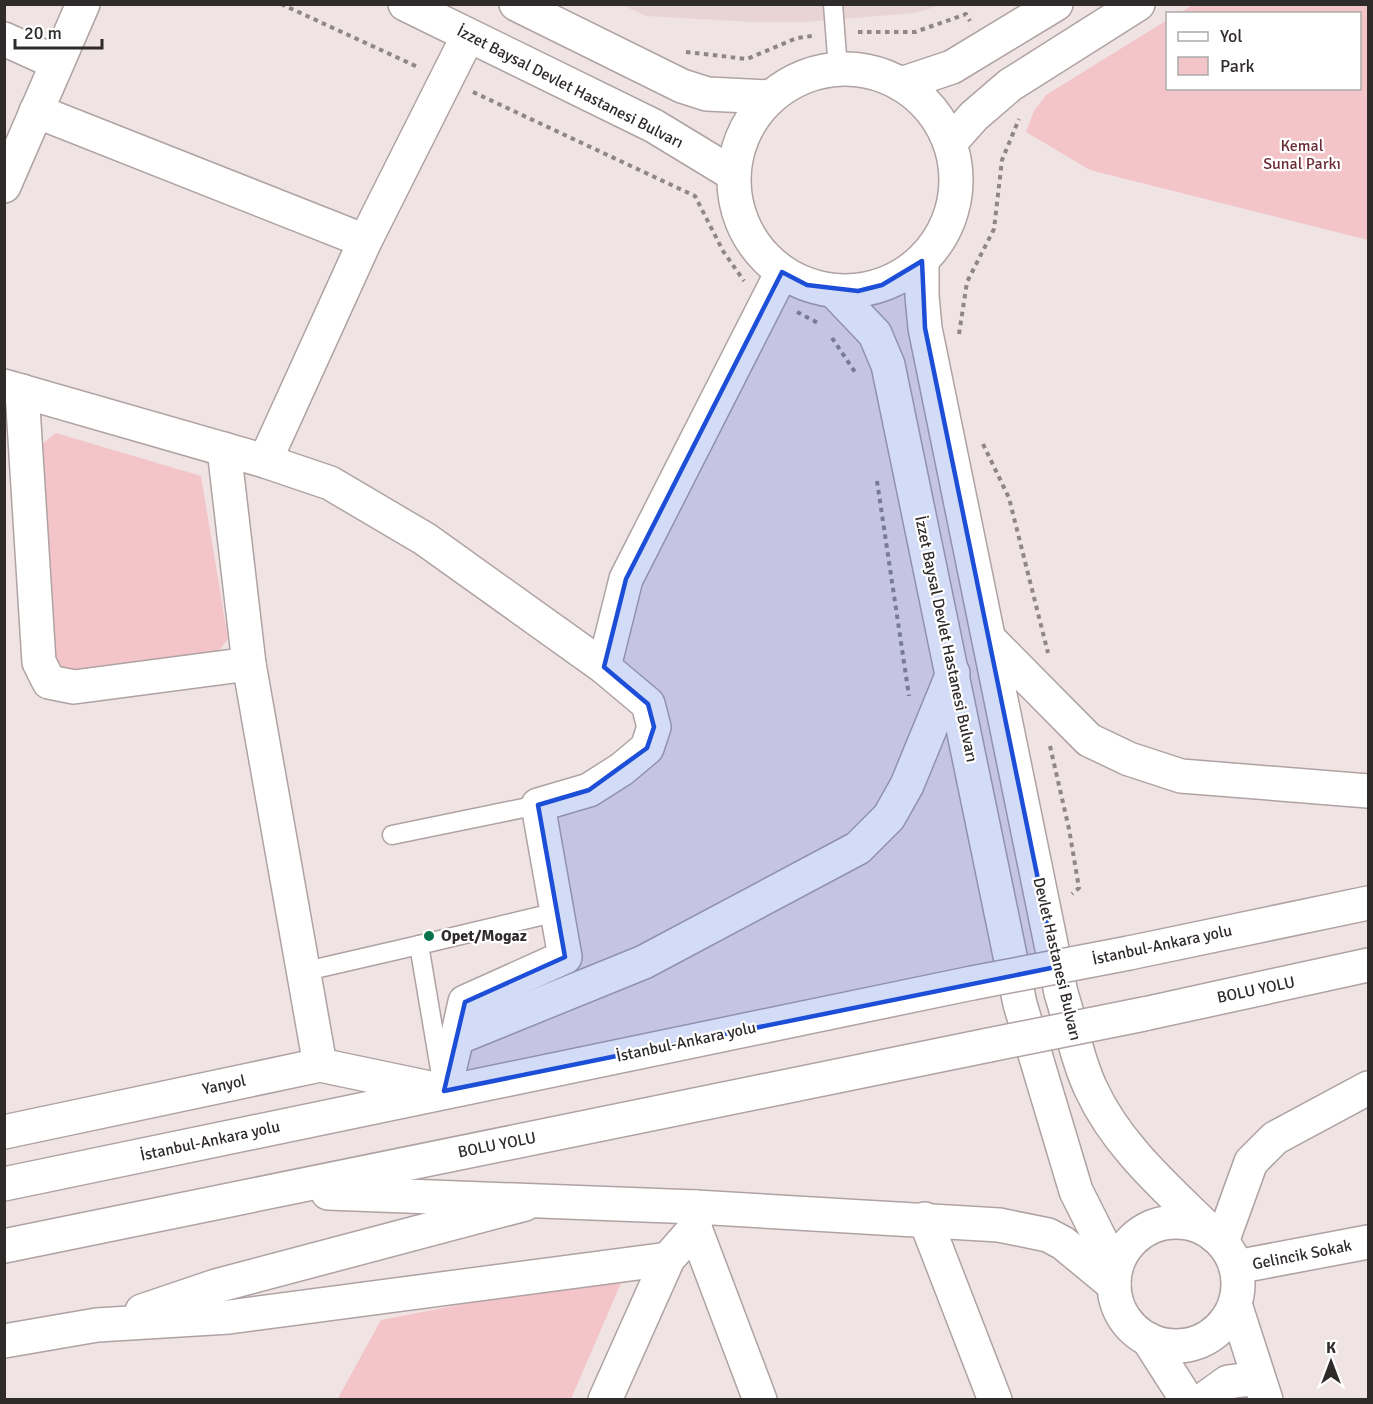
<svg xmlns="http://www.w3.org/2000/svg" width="1373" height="1404" viewBox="0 0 1373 1404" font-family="Signika,sans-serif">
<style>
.built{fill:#e9d4d5}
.green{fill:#f3c5c8}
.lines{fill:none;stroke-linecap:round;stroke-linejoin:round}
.service-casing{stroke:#afa2a3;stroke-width:21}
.minor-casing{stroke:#afa2a3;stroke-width:36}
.primary-casing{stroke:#afa2a3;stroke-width:36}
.trunk-casing{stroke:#afa2a3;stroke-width:36}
.path{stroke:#8f8687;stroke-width:4;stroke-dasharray:4.5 4.5;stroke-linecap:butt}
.service{stroke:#fff;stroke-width:18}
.minor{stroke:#fff;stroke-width:33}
.primary{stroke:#fff;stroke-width:33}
.trunk{stroke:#fff;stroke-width:33}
.trunk-bridge-casing{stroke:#afa2a3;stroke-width:36;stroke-linecap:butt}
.trunk-bridge{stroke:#fff;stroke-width:33}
.marked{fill:#1d4ed8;fill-opacity:0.2;stroke:#1d4ed8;stroke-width:4.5;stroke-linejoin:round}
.poi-dot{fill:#07724b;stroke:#fff;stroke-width:2}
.labels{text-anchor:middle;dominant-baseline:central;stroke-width:4.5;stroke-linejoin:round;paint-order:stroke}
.street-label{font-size:16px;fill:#302b2b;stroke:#fff}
.park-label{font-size:16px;fill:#6b2c35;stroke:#fff}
.poi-label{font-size:16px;font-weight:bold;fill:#302b2b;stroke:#fff;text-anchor:start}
</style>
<rect width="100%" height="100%" fill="#f0e3e4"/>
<path class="built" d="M622 5H942L915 13 806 22H753L646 16Z"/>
<g class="green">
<path d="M1193 5H1368V240L1090 170 1026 132 1034 111 1046 95 1167 20 1168 88H1360V14L1179 13Z"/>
<path d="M56 433 201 476 228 639 214 657 73 673 57 665 50 653 40 446Z"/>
<path d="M613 1275 621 1283 571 1399 337 1400 381 1320Z"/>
</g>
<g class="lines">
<defs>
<g id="service">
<path d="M833 4 838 69"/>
<path d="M392 835 538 805"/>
<path d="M302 972 419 945"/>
<path d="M441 1075 419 945 557 912"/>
</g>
<g id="minor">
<path d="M4 39 57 63"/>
<path d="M36 111 365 241"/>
<path d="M4 186 83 4"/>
<path d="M4 386 265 461 330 483 425 539 604 667 648 704 654 727 647 748 622 769 589 790 538 805 565 957 465 1002 457 1038"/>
<path d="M22 391 39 662 49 682 74 687 249 664"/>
<path d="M224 449 249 664 320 1065"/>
<path d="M265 461 365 241 468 36"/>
<path d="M604 667 626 579 782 272"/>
<path d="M4 1132 320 1065 444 1091"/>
<path d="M925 1219 995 1400"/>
<path d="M695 1228 760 1400"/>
<path d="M1236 1267 1368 1242"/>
<path d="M142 1311 216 1286 525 1204"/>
<path d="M4 1341 97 1325 229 1317 668 1259"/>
<path d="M605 1400 668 1259 695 1228 696 1207"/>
</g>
<g id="primary">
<path d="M405 4 654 126 733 174"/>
<path d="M516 4 682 86 707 94 770 97"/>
<circle cx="845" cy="180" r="111"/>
<path d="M901 84 952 67 1056 4"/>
<path d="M950 143 974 116 1010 85 1138 4"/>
<path d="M922 261V296L925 328 1061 993C1071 1024 1077 1060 1091 1089 1118 1148 1170 1191 1215 1236"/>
<path d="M834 291 875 334 888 365 1020 1004 1076 1191 1115 1269"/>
<circle cx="1176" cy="1284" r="62"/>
<path d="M1235 1304 1266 1400"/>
<path d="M1148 1339 1187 1400"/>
<path d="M1203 1400 1228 1382 1258 1378"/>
</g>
<g id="trunk">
<path d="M989 639 1089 740 1129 759 1181 776 1368 791"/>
<path d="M1129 953 1368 903"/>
<path d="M1144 1014 1368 965"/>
<path d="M444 1091 457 1038 644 962 858 848 889 817 907 785 953 673"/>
<path d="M4 1184 972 983"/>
<path d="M328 1193 696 1207 999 1225 1048 1235 1063 1243 1114 1285"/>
<path d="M1222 1242 1251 1162 1275 1138 1368 1088"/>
<path d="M4 1246 989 1045"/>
</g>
</defs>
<use href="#service" class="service-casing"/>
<use href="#minor" class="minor-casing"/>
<use href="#primary" class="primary-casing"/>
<use href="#trunk" class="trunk-casing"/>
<g class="path">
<path d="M281 4 420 68"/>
<path d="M858 32H915L966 14 970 21"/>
<path d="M686 52 747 59 797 38 812 36"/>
<path d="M473 92 695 196 723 251 744 281"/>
<path d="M797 312 820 324"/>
<path d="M959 334 967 282 994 229 1002 160 1019 119"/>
<path d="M832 338 855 372"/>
<path d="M983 444 1009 498 1048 653"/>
<path d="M877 481 909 696"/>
<path d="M1050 746 1069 829 1079 888 1072 894"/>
</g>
<use href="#service" class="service"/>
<use href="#minor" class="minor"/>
<use href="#primary" class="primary"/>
<use href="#trunk" class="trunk"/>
<defs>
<g id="trunk-bridge">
<path d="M972 983 1129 953"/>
<path d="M989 1045 1144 1014"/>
</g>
</defs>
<use href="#trunk-bridge" class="trunk-bridge-casing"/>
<use href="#trunk-bridge" class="trunk-bridge"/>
</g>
<path class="marked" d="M922 261 925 328 1056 967 444 1091 465 1002 565 957 538 805 589 790 647 748 654 727 648 704 604 667 626 579 782 272 807 285 858 291 882 285Z"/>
<circle class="poi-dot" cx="429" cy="936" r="6"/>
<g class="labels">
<g class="street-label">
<text transform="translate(570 87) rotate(27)">İzzet Baysal Devlet Hastanesi Bulvarı</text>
<text transform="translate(946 639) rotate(78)">İzzet Baysal Devlet Hastanesi Bulvarı</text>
<text transform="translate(1162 945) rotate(-12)">İstanbul-Ankara yolu</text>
<text transform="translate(1057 959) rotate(77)">Devlet Hastanesi Bulvarı</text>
<text transform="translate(1256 990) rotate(-12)">BOLU YOLU</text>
<text transform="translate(686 1042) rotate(-12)">İstanbul-Ankara yolu</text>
<text transform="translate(224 1085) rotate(-12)">Yanyol</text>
<text transform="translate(210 1141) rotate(-12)">İstanbul-Ankara yolu</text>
<text transform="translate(497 1145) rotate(-11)">BOLU YOLU</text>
<text transform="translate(1302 1255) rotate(-11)">Gelincik Sokak</text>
</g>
<g class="park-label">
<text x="1302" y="146">Kemal<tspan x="1302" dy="18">Sunal Parkı</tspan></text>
</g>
<g class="poi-label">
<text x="441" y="936">Opet/Mogaz</text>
</g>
</g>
<rect width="1373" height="1404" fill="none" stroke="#302b2b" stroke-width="12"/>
<rect x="1166" y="12" width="195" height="78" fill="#ffffff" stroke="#acaaaa" stroke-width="1.5"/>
<rect x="1178" y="32" width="30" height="9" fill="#ffffff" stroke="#acaaaa" stroke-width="1.5"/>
<text x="1220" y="42" font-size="18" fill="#302b2b">Yol</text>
<rect x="1178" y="57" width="30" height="18" fill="#f3c5c8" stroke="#acaaaa" stroke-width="1.5"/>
<text x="1220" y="72" font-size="18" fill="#302b2b">Park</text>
<g transform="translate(1331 1362)" stroke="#ffffff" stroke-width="4.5" paint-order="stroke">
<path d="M0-4.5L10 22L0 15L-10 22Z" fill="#302b2b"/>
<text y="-9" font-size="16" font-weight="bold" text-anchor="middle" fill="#302b2b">K</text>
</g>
<path d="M15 39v9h87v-9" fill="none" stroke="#302b2b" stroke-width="3"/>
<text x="24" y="39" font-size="18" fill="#302b2b" stroke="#ffffff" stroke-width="4.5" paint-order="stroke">20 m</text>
</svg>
